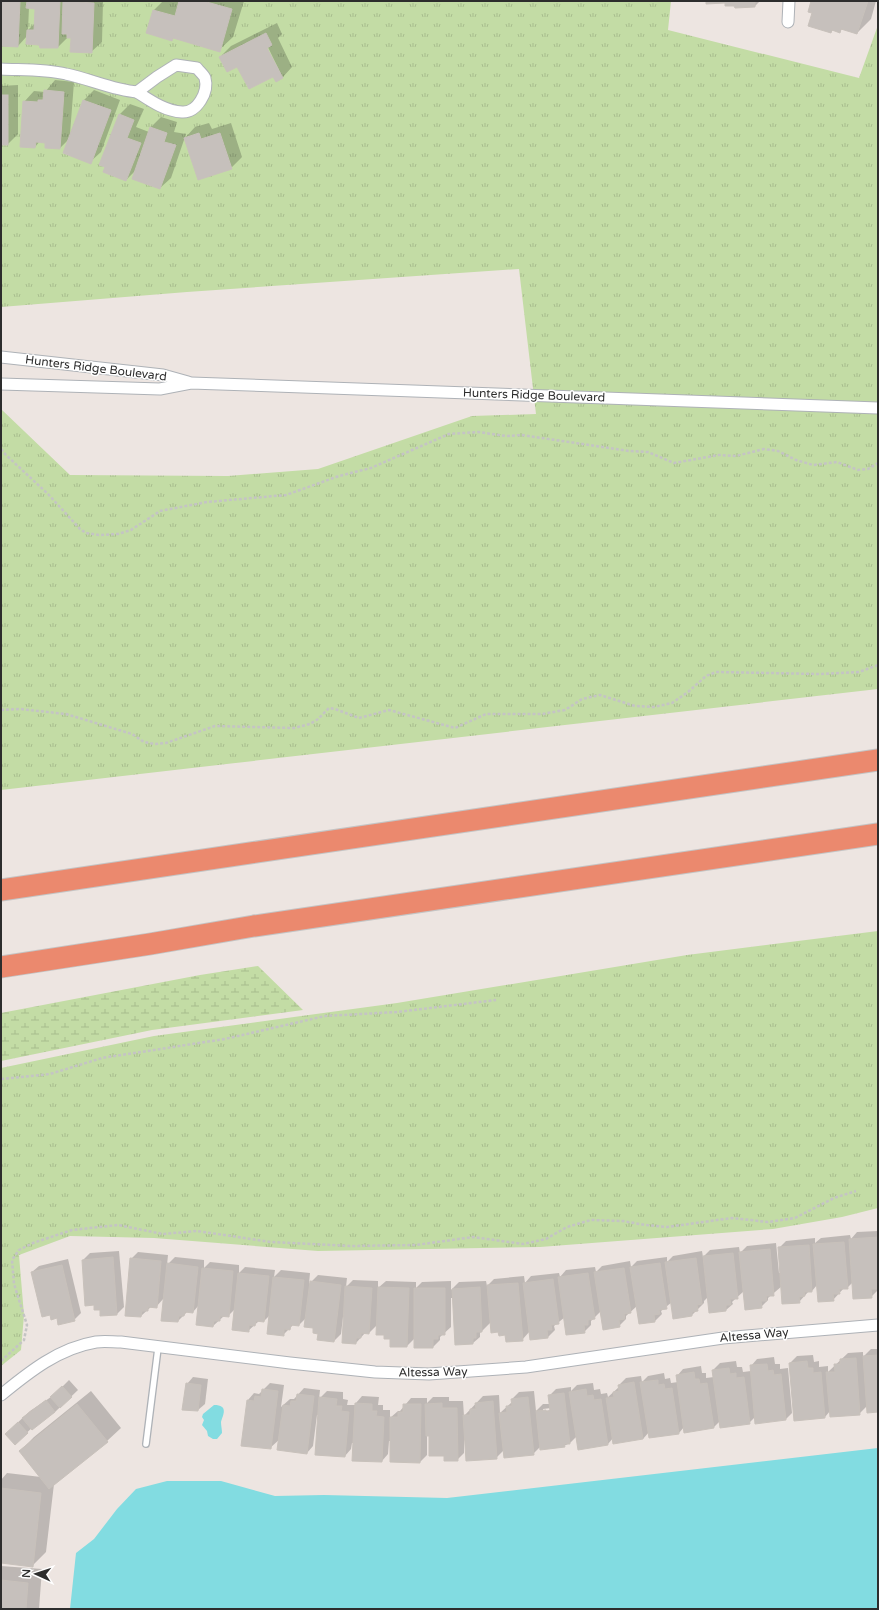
<svg xmlns="http://www.w3.org/2000/svg" width="879" height="1610" viewBox="0 0 879 1610" font-family="'Varela Round',sans-serif">
<style>
.grass{fill:url(#grass-tufts)}
.wetland{fill:url(#wetland-marsh)}
.water{fill:#82dce1}
.shadow{fill:#0003;fill-rule:evenodd}
.building{fill:#c6c0bc;stroke:#c8c1bb}
.lines{fill:none;stroke-linecap:round;stroke-linejoin:round}
.service-casing{stroke:#aeb2b7;stroke-width:8}
.minor-casing{stroke:#aeb2b7;stroke-width:13}
.motorway-casing{stroke:#c4c4c4;stroke-width:23}
.path{stroke:#c4c4c4;stroke-width:2.5;stroke-dasharray:3 2;stroke-linecap:butt}
.service{stroke:#fff;stroke-width:5.5}
.minor{stroke:#fff;stroke-width:11}
.motorway{stroke:#eb896e;stroke-width:21}
.labels{text-anchor:middle;dominant-baseline:central;stroke-width:3;stroke-linejoin:round;paint-order:stroke}
.street-label{font-size:12px;fill:#2d2d2d;stroke:#fff}
</style>
<defs>
<pattern id="grass-tufts" width="24" height="20" patternUnits="userSpaceOnUse"><rect width="24" height="20" fill="#c3dca5"/><path d="M3 7l-1-3M5 7V3M7 7l1-3M15 17l-1-3M17 17v-4M19 17l1-3" fill="none" stroke="#a8bd8e"/></pattern>
<pattern id="wetland-marsh" width="20" height="14" patternUnits="userSpaceOnUse"><rect width="20" height="14" fill="#c3dca5"/><path d="M1 5h8M5 5V1M11 12h8M15 12V8" fill="none" stroke="#a8bd8e"/></pattern>
</defs>
<rect width="100%" height="100%" fill="#ede5e1"/>
<g class="grass">
<path d="M1 1H671L668 30 859 78 878 25V689L1 790V409L70 475 228 476 318 469 472 416 536 414 519 269 187 292 1 307Z"/>
<path d="M878 931V1208L842 1217 773 1229 540 1247 318 1251 154 1238 70 1236 19 1255 24 1315 21 1350 1 1366V1068L154 1036 397 1003 687 955Z"/>
</g>
<path class="wetland" d="M258 966 303 1010 152 1030 1 1061V1013L200 975Z"/>
<g class="water">
<path d="M214 1405C229 1405 223 1415 221 1422 221 1426 222 1429 222 1433L217 1439H213L208 1436 207 1431 202 1425 204 1420 202 1417 203 1414Z"/>
<path d="M878 1448V1609H70L76 1553 94 1539 117 1509 136 1489 167 1481H221L275 1496 324 1495 447 1498Z"/>
</g>
<g class="shadow">
<path d="M1 1H103L102 42 91 52 72 37H68L58 47 40 44 27 36 18 46 1 45ZM29 7 36 8 35 23 28 30Z"/>
<path d="M163 1H244L233 37 219 50 174 37 171 40 154 10Z"/>
<path d="M707 1H760L755 6 735 5 726 2Z"/>
<path d="M812 1H876L871 19 857 33 842 29 839 32 833 30 831 32 813 12Z"/>
<path d="M277 23 282 34 278 38 292 67 282 78 238 65 220 57 231 46ZM266 43 279 70H277L264 44Z"/>
<path d="M55 80 74 82 70 134 84 100 94 90 120 100 101 152 90 162 69 139 60 148 46 142 40 141 35 147 24 102 34 91 45 92Z"/>
<path d="M18 85V134L8 144H1V86Z"/>
<path d="M130 104 144 109 136 127 149 132 151 127 161 117 177 122 174 132 186 134 171 178 160 188 135 171 126 180 120 114Z"/>
<path d="M209 123 212 129 231 123 242 157 231 168 185 138 195 127Z"/>
<path d="M878 1231V1290L871 1297 853 1282 847 1288H844L833 1300 817 1285 812 1291H809L799 1302 782 1286 768 1298V1300L761 1307 744 1291 732 1302 733 1304 726 1310 708 1297 704 1301V1303L692 1315 672 1302 661 1311 662 1314 655 1321 639 1323 637 1306 626 1316V1319L619 1326 601 1311 591 1321V1325L584 1332 565 1317 554 1326 555 1330 548 1337 530 1331 522 1340 499 1331 491 1322 480 1333V1337L473 1343 453 1298H451V1327L440 1337V1340L433 1347 415 1338 407 1346 385 1334 378 1324 369 1333H365L356 1343 344 1317H343L341 1334 334 1341 319 1333 307 1317 299 1325 294 1324 283 1335 270 1315 264 1321H259L248 1331 235 1309 228 1316H224L213 1326 199 1305 193 1312 188 1311 178 1321 164 1298 156 1307 152 1306 141 1316 131 1259 138 1252 168 1255 167 1265 175 1257 204 1260V1268L210 1262 239 1265V1273L245 1267 275 1270 274 1277 281 1270 310 1273 309 1284 318 1275 347 1278 346 1287 353 1280 378 1281V1288L386 1281 416 1282V1288L422 1282 451 1281V1290L459 1282 486 1281 487 1286 494 1279 524 1276 525 1283 531 1276 559 1273 560 1277 566 1270 595 1267 596 1272 602 1266 630 1261 631 1267 637 1261 667 1257V1262L673 1256 702 1251 703 1257 710 1250 739 1247 740 1253 747 1246 776 1243 779 1273H781L779 1248 786 1241 815 1238V1243L821 1238 850 1235 851 1239 857 1232Z"/>
<path d="M119 1251 124 1307 117 1314 101 1309 83 1260 90 1253Z"/>
<path d="M68 1259 81 1313 74 1320 58 1317 32 1272 39 1266Z"/>
<path d="M871 1349H878V1411L867 1406 859 1414 830 1411 825 1417 790 1363 797 1356 813 1355 814 1362 819 1361V1367L828 1366V1372L848 1353 863 1352V1357Z"/>
<path d="M774 1357 775 1364H780V1369L788 1368 792 1413 785 1420 756 1416 749 1423 720 1421 714 1427H684L679 1433 649 1432 643 1439 613 1438 608 1444 577 1436 570 1443 564 1446H541L533 1454 504 1450 496 1458 464 1440V1453L457 1460 445 1455 430 1435H427V1455L420 1462 391 1441H389L388 1454 382 1461 354 1443H352L351 1449 345 1456 319 1415H317L313 1446 307 1453 280 1439 270 1448 242 1445 248 1400 254 1393 259 1394 270 1383 284 1385 281 1407 290 1399H294L304 1388 320 1390 319 1399 327 1391 343 1392V1399L348 1400 347 1405H355L356 1403 362 1396 379 1397 378 1405H383V1410H390V1418L398 1411H400L411 1398H427V1403L433 1397H449V1401H463L464 1416 483 1396 499 1395 500 1413 512 1402V1399L519 1392 534 1391 536 1411 543 1404H550L549 1396 556 1389 571 1387V1391L577 1385 593 1383 594 1390 600 1389 601 1394 607 1393 608 1397 619 1387V1385L626 1378 641 1376 642 1382 648 1376 664 1373 665 1379 670 1378 671 1383 678 1382 677 1376 683 1369 701 1366 702 1373H706V1378L714 1377 713 1370 720 1363 736 1361 737 1367H742L743 1372 751 1371V1366L757 1359ZM551 1408V1410L543 1411V1409Z"/>
<path d="M193 1377 208 1379 205 1404 198 1410 187 1384Z"/>
<path d="M69 1380 78 1390 55 1412 32 1428 15 1443 13 1427 30 1411 54 1395Z"/>
<path d="M91 1391 121 1428 107 1441 54 1484 46 1552 32 1566 1 1562V1480L7 1473 41 1477 20 1451 34 1437Z"/>
<path d="M1 1566 42 1569 39 1609H1Z"/>
</g>
<g class="building">
<path d="M1 1H20L18 47 1 46Z"/>
<path d="M27 1H60L58 48H40L39 45 26 44 27 30H34L35 9 26 8Z"/>
<path d="M63 1 94 3 92 53 70 52 71 38H67V34H62Z"/>
<path d="M178 1H203L232 9 220 52 173 38 172 41 146 33 153 10 175 16 179 1Z"/>
<path d="M706 1H755V7L735 8 734 6H725V3L706 4Z"/>
<path d="M811 1H868L857 34 841 29 840 33 832 30 831 33 808 26 812 13 808 12Z"/>
<path d="M266 33 272 45 267 48 283 78 276 82 273 77 249 89 237 67 227 72 219 57Z"/>
<path d="M44 90 64 92 60 149 45 148V143L36 142 35 148 20 147 23 101 38 102V100H43Z"/>
<rect x="1" y="95" width="7" height="50"/>
<path d="M83 100 111 110 91 164 63 153Z"/>
<path d="M119 114 134 120 127 138 141 143 126 181 103 172 105 167 99 165Z"/>
<path d="M150 127 167 133 164 142 176 145 160 189 132 179Z"/>
<path d="M199 133 201 139 220 133 232 169 198 180 184 138Z"/>
<path d="M878 1237V1289H871L872 1298 853 1299 849 1239Z"/>
<path d="M844 1242 848 1289H839L840 1294H833L834 1301 818 1302 813 1244Z"/>
<path d="M809 1245 812 1292H804L805 1296 799 1297 800 1303 782 1304 778 1247Z"/>
<path d="M770 1249 774 1296H766L767 1301H761L762 1308 745 1310 739 1252Z"/>
<path d="M733 1253 738 1299H730L731 1305H726V1311L709 1313 703 1256Z"/>
<path d="M113 1257 117 1315 100 1316V1310H94V1305L85 1306 82 1260Z"/>
<path d="M130 1258 161 1261 157 1308 148 1307V1311H142L141 1317 125 1316Z"/>
<path d="M696 1258 702 1304 697 1305 698 1311 692 1312V1316L673 1319 665 1262Z"/>
<path d="M167 1263 198 1267 193 1313 185 1312 184 1316H179L178 1322 161 1321Z"/>
<path d="M660 1263 667 1309 659 1310 660 1314 654 1315 655 1322 639 1324 630 1267Z"/>
<path d="M62 1265 75 1321 58 1325 57 1318 51 1320 50 1315 42 1317 31 1272Z"/>
<path d="M202 1268 233 1271 229 1317 220 1316V1321H214L213 1327 196 1325Z"/>
<path d="M624 1268 631 1313 624 1314 625 1319 619 1320 620 1327 603 1330 594 1272Z"/>
<path d="M238 1273 269 1276 264 1322 256 1321 255 1326 249 1325V1332L232 1330Z"/>
<path d="M588 1273 595 1319 588 1320V1325H584L585 1333 566 1335 558 1277Z"/>
<path d="M273 1277 304 1280 299 1326 291 1325 290 1330 284 1329V1336L267 1334Z"/>
<path d="M553 1279 559 1324 551 1325 552 1330H547L548 1338 530 1340 523 1283Z"/>
<path d="M310 1281 341 1285 334 1342 317 1340 318 1334 313 1333V1328L304 1327Z"/>
<path d="M518 1283 523 1341 506 1342 505 1335 499 1336 498 1332 491 1333 487 1285Z"/>
<path d="M345 1286 372 1288 369 1334 361 1333V1338H356V1344L342 1343Z"/>
<path d="M378 1287 409 1288 407 1347H390V1339H384V1335H376Z"/>
<path d="M480 1287 482 1332H476V1338H473V1344L455 1345 452 1289Z"/>
<path d="M414 1288H445V1335H438V1339H433V1348H414Z"/>
<path d="M878 1355V1412L867 1413 863 1356Z"/>
<path d="M856 1358 860 1415 830 1417 826 1372H835L834 1364H840V1359Z"/>
<path d="M807 1361 808 1368H813V1373L821 1372 825 1418 794 1421 789 1363Z"/>
<path d="M767 1364 768 1371 773 1370 774 1375 781 1374 786 1420 755 1424 750 1365Z"/>
<path d="M729 1368 730 1374 736 1373V1378L744 1377 750 1424 720 1428 712 1370Z"/>
<path d="M694 1372 695 1379H699L700 1384 707 1383 714 1428 684 1433 676 1375Z"/>
<path d="M658 1380V1385L664 1384 665 1389 672 1388 679 1434 649 1438 640 1382Z"/>
<path d="M634 1382 643 1439 613 1444 606 1398 614 1397 613 1392 619 1391 618 1385Z"/>
<path d="M186 1383 201 1385 198 1411 182 1410Z"/>
<path d="M62 1386 72 1397 60 1408 50 1397Z"/>
<path d="M262 1389 278 1391 271 1449 241 1446 247 1400 254 1401 255 1396 261 1397Z"/>
<path d="M586 1389 587 1396 593 1395 594 1400 601 1399 608 1445 578 1450 569 1392Z"/>
<path d="M564 1393 570 1444H564L565 1447 540 1450 536 1411 546 1410V1412L550 1411 548 1395Z"/>
<path d="M297 1394 314 1396 307 1454 277 1450 283 1405 290 1406 291 1401H296Z"/>
<path d="M319 1397 337 1399 336 1406H342L341 1411 349 1412 345 1457 315 1455Z"/>
<path d="M528 1397 534 1455 504 1458 499 1413 507 1412 506 1406H512L511 1399Z"/>
<path d="M46 1400 55 1412 32 1430 22 1418Z"/>
<path d="M493 1401 497 1459 466 1461 463 1415H470V1409H476L475 1403Z"/>
<path d="M355 1403 372 1404V1411H377L376 1416 384 1417 382 1462 352 1461Z"/>
<path d="M442 1403V1408H457L458 1461H444V1456H429V1436H426L425 1404Z"/>
<path d="M77 1404 108 1442 49 1489 19 1451Z"/>
<path d="M403 1404H421L420 1463 390 1462V1417H398V1412H403Z"/>
<path d="M18 1422 28 1433 15 1445 5 1434Z"/>
<path d="M1 1488 41 1493 33 1567 1 1563Z"/>
<path d="M1 1580 28 1583 26 1609H1Z"/>
</g>
<g class="lines">
<defs>
<path id="service" d="M146 1444 158 1348"/>
<g id="minor">
<path d="M788 22 789 1"/>
<path d="M176 65 197 68C199 71 204 75 205 78 209 92 197 113 182 112 165 111 151 101 137 92L157 77Z"/>
<path d="M1 69C22 70 45 69 66 74 90 79 113 90 137 92"/>
<path d="M1 357 163 375 188 382"/>
<path d="M1 384 160 389 191 383 878 408"/>
<path d="M1 1395C29 1372 59 1348 96 1342 104 1341 113 1342 121 1342L290 1363 375 1372 429 1374 526 1367 723 1338 878 1325"/>
</g>
<g id="motorway">
<path d="M1 890 878 760"/>
<path d="M1 967 150 944 254 926 878 834"/>
</g>
</defs>
<use href="#service" class="service-casing"/>
<use href="#minor" class="minor-casing"/>
<use href="#motorway" class="motorway-casing"/>
<g class="path">
<path d="M1 449 6 455 48 494 80 529 86 533 99 535 118 534 131 530 160 511 207 502 286 495 339 476 371 468 449 434 478 432 506 436 522 435 629 451 648 452 674 463 719 455 736 456 764 449 778 451 796 460 813 465 837 462 858 470 868 469 878 463"/>
<path d="M1 710 20 709 66 714 132 734 144 742 155 744 166 743 215 726 294 728 310 724 318 719 329 708 335 709 359 718 389 710 455 728 486 714H542L565 710 582 699 600 695 635 706 654 707 672 703 688 692 706 676 716 672 820 674 859 672 878 665"/>
<path d="M1 1079 50 1074 102 1058 225 1039 325 1016 397 1012 496 1000"/>
<path d="M1 1361 24 1340 27 1325 14 1284 12 1260 19 1250 33 1243 72 1230 118 1225 163 1234 197 1231 271 1242 350 1246 416 1245 473 1237 523 1244 546 1239 567 1227 591 1220 623 1221 645 1225 667 1227 732 1218 768 1222 795 1218 834 1198 856 1191"/>
</g>
<use href="#service" class="service"/>
<use href="#minor" class="minor"/>
<use href="#motorway" class="motorway"/>
</g>
<g class="labels">
<g class="street-label">
<text transform="translate(96 368) rotate(7)">Hunters Ridge Boulevard</text>
<text transform="translate(534 395) rotate(2)">Hunters Ridge Boulevard</text>
<text transform="translate(754 1335) rotate(-5)">Altessa Way</text>
<text transform="translate(433 1372) rotate(-1)">Altessa Way</text>
</g>
</g>
<rect width="879" height="1610" fill="none" stroke="#2d2d2d" stroke-width="4"/>
<g transform="translate(36 1574) rotate(273)" stroke="#ffffff" stroke-width="3" paint-order="stroke">
<path d="M0-3L7 15L0 10L-7 15Z" fill="#2d2d2d"/>
<text y="-6" font-size="11" font-weight="bold" text-anchor="middle" fill="#2d2d2d">N</text>
</g>
</svg>
